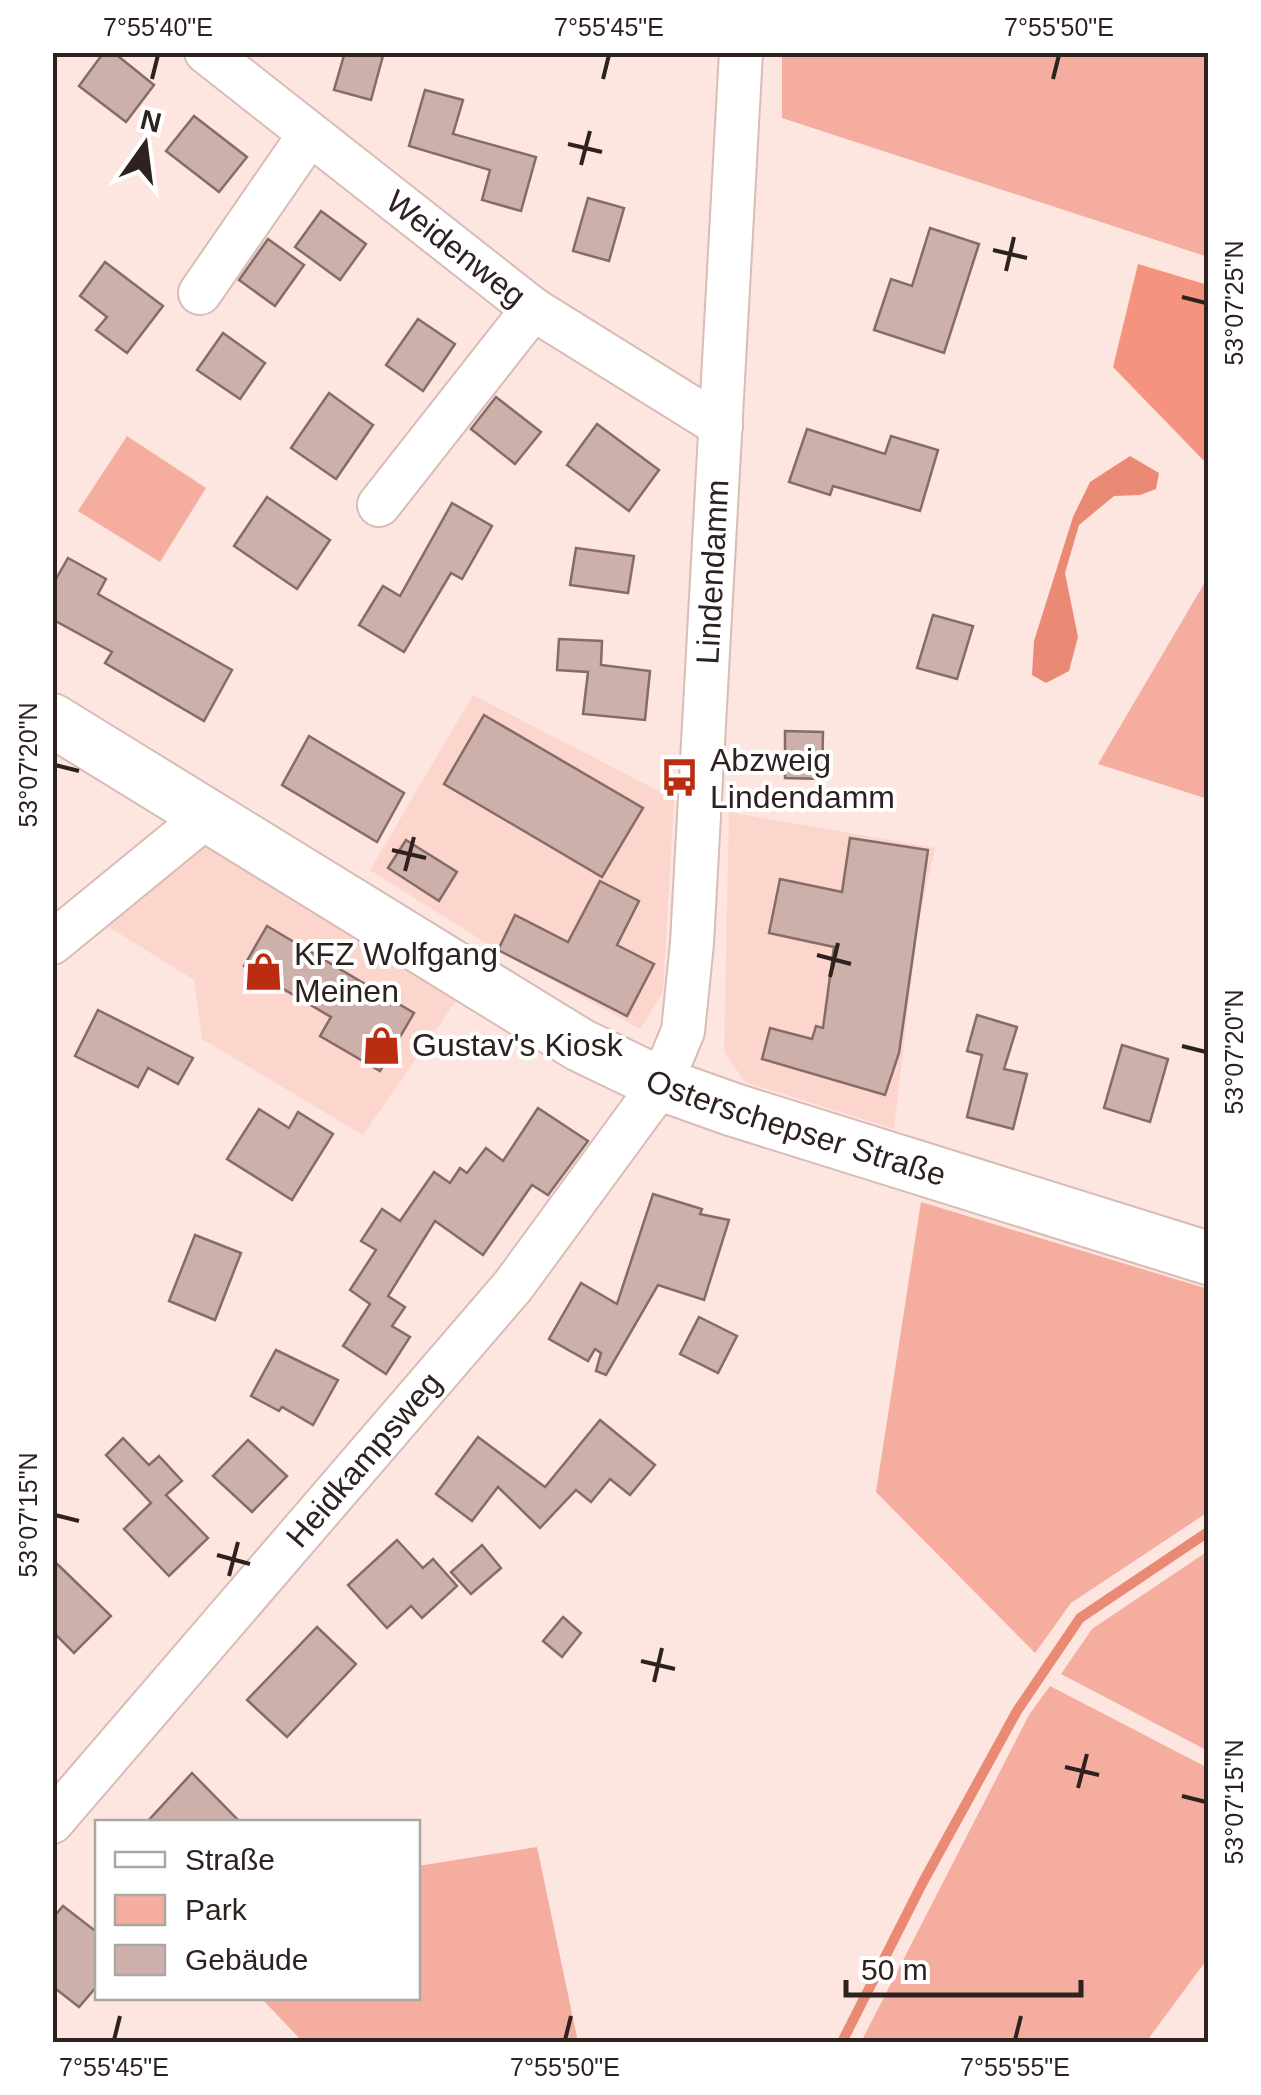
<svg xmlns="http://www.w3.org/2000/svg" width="1261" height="2095" viewBox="0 0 1261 2095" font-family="Helvetica,sans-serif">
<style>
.built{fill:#fcd6cd}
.green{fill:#f4ad9e}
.forest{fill:#f4937e}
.water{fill:#ea8a75}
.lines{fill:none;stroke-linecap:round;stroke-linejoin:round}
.stream{stroke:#ea8a75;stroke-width:10}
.building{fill:#ccb0a9;stroke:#856c66;stroke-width:2.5}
.minor-casing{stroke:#d8bcb5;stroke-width:46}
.major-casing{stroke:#d8bcb5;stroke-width:56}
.minor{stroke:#fff;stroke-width:42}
.major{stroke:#fff;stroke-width:52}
.ticks{fill:none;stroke:#2d221f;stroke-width:4}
.labels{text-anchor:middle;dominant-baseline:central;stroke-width:8;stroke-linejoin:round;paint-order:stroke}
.street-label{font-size:32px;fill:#2d221f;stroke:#fff}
.poi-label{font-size:32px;fill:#2d221f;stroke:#fff;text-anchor:start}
.neatline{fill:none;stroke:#2d221f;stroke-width:4}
.ticks-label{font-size:25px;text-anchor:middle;fill:#2d221f}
</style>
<rect width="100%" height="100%" fill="#fde5e0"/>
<g class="built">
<path d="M473 695 674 799 663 992 640 1029 494 948 370 870Z"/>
<path d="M729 812 935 848 918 924 894 1129 745 1082 724 1052Z"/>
<path d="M198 837 458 998 363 1135 202 1039 194 980 96 919Z"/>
</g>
<g class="green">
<path d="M782 53H1208V257L782 118Z"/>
<path d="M127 436 206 488 160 562 78 511Z"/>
<path d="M1208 577V799L1098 764Z"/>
<path d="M921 1202 1208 1289V1512L1071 1603 1035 1653 876 1492Z"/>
<path d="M1208 1551V1751L1061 1674 1092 1629Z"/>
<path d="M1050 1686 1208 1768V1958L1146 2042H861L1029 1715Z"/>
<path d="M537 1847 578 2042H303L261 1998H418V1866Z"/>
</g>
<path class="forest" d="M1138 264 1208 285V465L1113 367Z"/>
<path class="water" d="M1130 456 1159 473 1156 489 1140 495 1114 496 1079 525 1065 573 1078 637 1069 671 1046 683 1032 675 1034 641 1073 517 1090 482Z"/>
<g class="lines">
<path class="stream" d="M842 2042 923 1882 1017 1711 1080 1618 1208 1532"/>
</g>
<g class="building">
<path d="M104 52H113L154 85 126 122 79 86Z"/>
<path d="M345 52H384L371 100 334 90Z"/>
<path d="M425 90 463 100 453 134 536 157 521 211 482 200 490 170 409 146Z"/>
<path d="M194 116 247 157 219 192 166 151Z"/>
<path d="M588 198 624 208 609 261 573 251Z"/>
<path d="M321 211 366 244 340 280 295 247Z"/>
<path d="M930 228 979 244 944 353 874 330 891 279 912 286Z"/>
<path d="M268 239 304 265 275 306 239 280Z"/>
<path d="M105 262 163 306 127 353 96 330 107 317 80 296Z"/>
<path d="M418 319 455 344 423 391 386 365Z"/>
<path d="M223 333 265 363 240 399 197 370Z"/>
<path d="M329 393 373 425 336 479 291 448Z"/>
<path d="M496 397 541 432 515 464 471 429Z"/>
<path d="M597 424 659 470 629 511 567 465Z"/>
<path d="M807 429 885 454 891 436 938 450 920 511 833 486 830 495 789 482Z"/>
<path d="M267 497 330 540 297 589 234 546Z"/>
<path d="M452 503 492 526 462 579 451 573 404 652 359 625 383 586 400 596Z"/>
<path d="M576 548 634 556 628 593 570 585Z"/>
<path d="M68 558 106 579 98 594 232 670 204 721 105 663 112 652 52 619V586Z"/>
<path d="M933 615 973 626 957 679 917 668Z"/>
<path d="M559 639 602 641 601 665 650 671 645 720 583 714 588 672 557 670Z"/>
<path d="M484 715 643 808 602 877 444 784Z"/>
<path d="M785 731 823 732 822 779 785 778Z"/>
<path d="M309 736 404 793 377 842 282 785Z"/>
<path d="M850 838 928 850 899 1053 885 1095 762 1059 770 1028 812 1039 816 1026 823 1028 834 947 769 933 780 879 842 892Z"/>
<path d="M406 840 457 872 439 901 388 868Z"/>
<path d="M600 881 639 901 617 945 654 964 627 1016 498 950 515 915 568 942Z"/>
<path d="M267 926 414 1013 380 1071 320 1036 331 1017 244 966Z"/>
<path d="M98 1010 193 1058 178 1084 148 1068 138 1087 75 1056Z"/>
<path d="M977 1015 1017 1027 1004 1069 1027 1074 1013 1129 967 1117 982 1055 967 1051Z"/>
<path d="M1122 1045 1168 1059 1150 1122 1104 1108Z"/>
<path d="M538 1108 588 1141 548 1195 532 1185 483 1255 435 1221 388 1296 405 1307 392 1326 410 1337 386 1374 343 1346 370 1304 350 1290 376 1250 361 1241 382 1209 400 1221 434 1172 450 1183 460 1168 467 1173 486 1148 503 1161Z"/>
<path d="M259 1109 289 1128 298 1112 333 1134 292 1200 227 1159Z"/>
<path d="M653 1194 702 1209 700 1214 729 1220 704 1300 658 1285 606 1375 596 1371 601 1353 595 1349 588 1361 549 1339 581 1283 617 1304Z"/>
<path d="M195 1235 241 1253 215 1320 169 1301Z"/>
<path d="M699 1317 737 1336 718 1373 680 1354Z"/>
<path d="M276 1350 338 1380 313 1425 282 1407 279 1411 251 1396Z"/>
<path d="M600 1420 655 1465 630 1495 610 1479 591 1502 576 1490 540 1528 498 1487 472 1521 436 1494 478 1437 545 1487Z"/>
<path d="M123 1438 149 1465 159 1456 182 1481 166 1495 208 1538 169 1576 124 1529 151 1503 106 1455Z"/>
<path d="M248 1440 287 1476 252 1512 213 1476Z"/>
<path d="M397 1540 423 1568 433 1559 457 1586 422 1618 411 1606 387 1628 348 1585Z"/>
<path d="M482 1545 501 1568 471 1594 451 1572Z"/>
<path d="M52 1559 111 1616 74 1653 52 1631Z"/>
<path d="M563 1617 581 1633 562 1657 543 1641Z"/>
<path d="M317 1627 356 1664 287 1737 247 1700Z"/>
<path d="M192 1773 240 1822H147Z"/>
<path d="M63 1906 98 1933V1985L79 2007 52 1986V1919Z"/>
</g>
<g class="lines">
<defs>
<g id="minor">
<path id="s1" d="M206 52 533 309 721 426"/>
<path d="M200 293 309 135"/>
<path d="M379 505 533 309"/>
<path d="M52 943 206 817"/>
<path id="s2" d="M52 1822 513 1286 661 1084 683 1031 692 943 741 52"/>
</g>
<g id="major">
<path id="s3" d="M52 720 580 1045 661 1084 734 1110 1208 1258"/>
</g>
</defs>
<use href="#minor" class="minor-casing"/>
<use href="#major" class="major-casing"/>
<use href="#minor" class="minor"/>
<use href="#major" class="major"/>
</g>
<path class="ticks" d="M152 79 158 55M603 79 609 55M1053 79 1059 55M568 144 602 152M581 165 590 131M993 250 1027 258M1006 271 1014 237M1182 297 1206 303M55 765 79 771M392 850 426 858M405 871 414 837M817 955 851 964M830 977 838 943M1182 1046 1206 1052M55 1515 79 1521M217 1555 250 1564M229 1576 238 1542M641 1661 675 1669M654 1682 662 1648M1065 1767 1099 1775M1078 1788 1087 1754M1182 1796 1206 1802M114 2040 120 2016M565 2040 571 2016M1015 2040 1021 2016"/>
<defs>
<symbol id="bus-bare" viewBox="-9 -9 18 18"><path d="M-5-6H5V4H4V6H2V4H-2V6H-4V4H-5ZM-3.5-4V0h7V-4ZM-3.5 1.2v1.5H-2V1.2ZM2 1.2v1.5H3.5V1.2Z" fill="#b92e10" stroke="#fff" stroke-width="2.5" paint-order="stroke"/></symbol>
<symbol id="shop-bare" viewBox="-9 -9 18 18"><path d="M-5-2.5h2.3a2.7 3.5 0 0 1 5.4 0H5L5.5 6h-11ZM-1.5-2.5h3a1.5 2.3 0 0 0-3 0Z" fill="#b92e10" stroke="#fff" stroke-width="2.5" paint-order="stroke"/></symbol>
</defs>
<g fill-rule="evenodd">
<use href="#bus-bare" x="652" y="750" width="55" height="55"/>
<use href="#shop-bare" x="236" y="944" width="55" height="55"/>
<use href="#shop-bare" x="354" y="1018" width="55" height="55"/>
</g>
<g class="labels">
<g class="street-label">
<text stroke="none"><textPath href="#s1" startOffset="318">Weidenweg</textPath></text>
<text stroke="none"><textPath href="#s2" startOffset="1475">Lindendamm</textPath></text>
<text stroke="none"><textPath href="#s3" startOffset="852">Osterschepser Straße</textPath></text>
<text stroke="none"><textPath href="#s2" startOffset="478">Heidkampsweg</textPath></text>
</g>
<g class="poi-label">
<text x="710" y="760">Abzweig<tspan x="710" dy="37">Lindendamm</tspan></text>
<text x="294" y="954">KFZ Wolfgang<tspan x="294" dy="37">Meinen</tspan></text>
<text x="412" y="1045">Gustav's Kiosk</text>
</g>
</g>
<rect width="1261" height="2095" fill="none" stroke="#ffffff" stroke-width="110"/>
<rect x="95" y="1820" width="325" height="180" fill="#ffffff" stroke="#aba7a5" stroke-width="2.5"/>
<rect x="115" y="1852" width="50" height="15" fill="#ffffff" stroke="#aba7a5" stroke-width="2.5"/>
<text x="185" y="1870" font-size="30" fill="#2d221f">Straße</text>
<rect x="115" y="1895" width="50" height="30" fill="#f4ad9e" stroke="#aba7a5" stroke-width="2.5"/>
<text x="185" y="1920" font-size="30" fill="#2d221f">Park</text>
<rect x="115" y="1945" width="50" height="30" fill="#ccb0a9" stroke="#aba7a5" stroke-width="2.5"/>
<text x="185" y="1970" font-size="30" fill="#2d221f">Gebäude</text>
<g transform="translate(145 145) rotate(14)" stroke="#ffffff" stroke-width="8" paint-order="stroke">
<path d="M0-8L18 38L0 25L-18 38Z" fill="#2d221f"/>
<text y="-15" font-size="28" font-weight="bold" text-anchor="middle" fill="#2d221f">N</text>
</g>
<path d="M846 1980v15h235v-15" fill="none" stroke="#2d221f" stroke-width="5"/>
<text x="861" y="1980" font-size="30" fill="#2d221f" stroke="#ffffff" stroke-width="8" paint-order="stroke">50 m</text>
<rect x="55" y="55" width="1151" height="1985" class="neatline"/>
<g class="ticks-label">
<text x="158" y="36">7°55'40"E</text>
<text x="609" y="36">7°55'45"E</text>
<text x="1059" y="36">7°55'50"E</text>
<text transform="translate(1234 303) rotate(-90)" y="9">53°07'25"N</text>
<text transform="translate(28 765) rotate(-90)" y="9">53°07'20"N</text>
<text transform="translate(1234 1052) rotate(-90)" y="9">53°07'20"N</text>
<text transform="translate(28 1515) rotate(-90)" y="9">53°07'15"N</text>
<text transform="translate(1234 1802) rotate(-90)" y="9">53°07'15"N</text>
<text x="114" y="2076">7°55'45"E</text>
<text x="565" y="2076">7°55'50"E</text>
<text x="1015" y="2076">7°55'55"E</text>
</g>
</svg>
